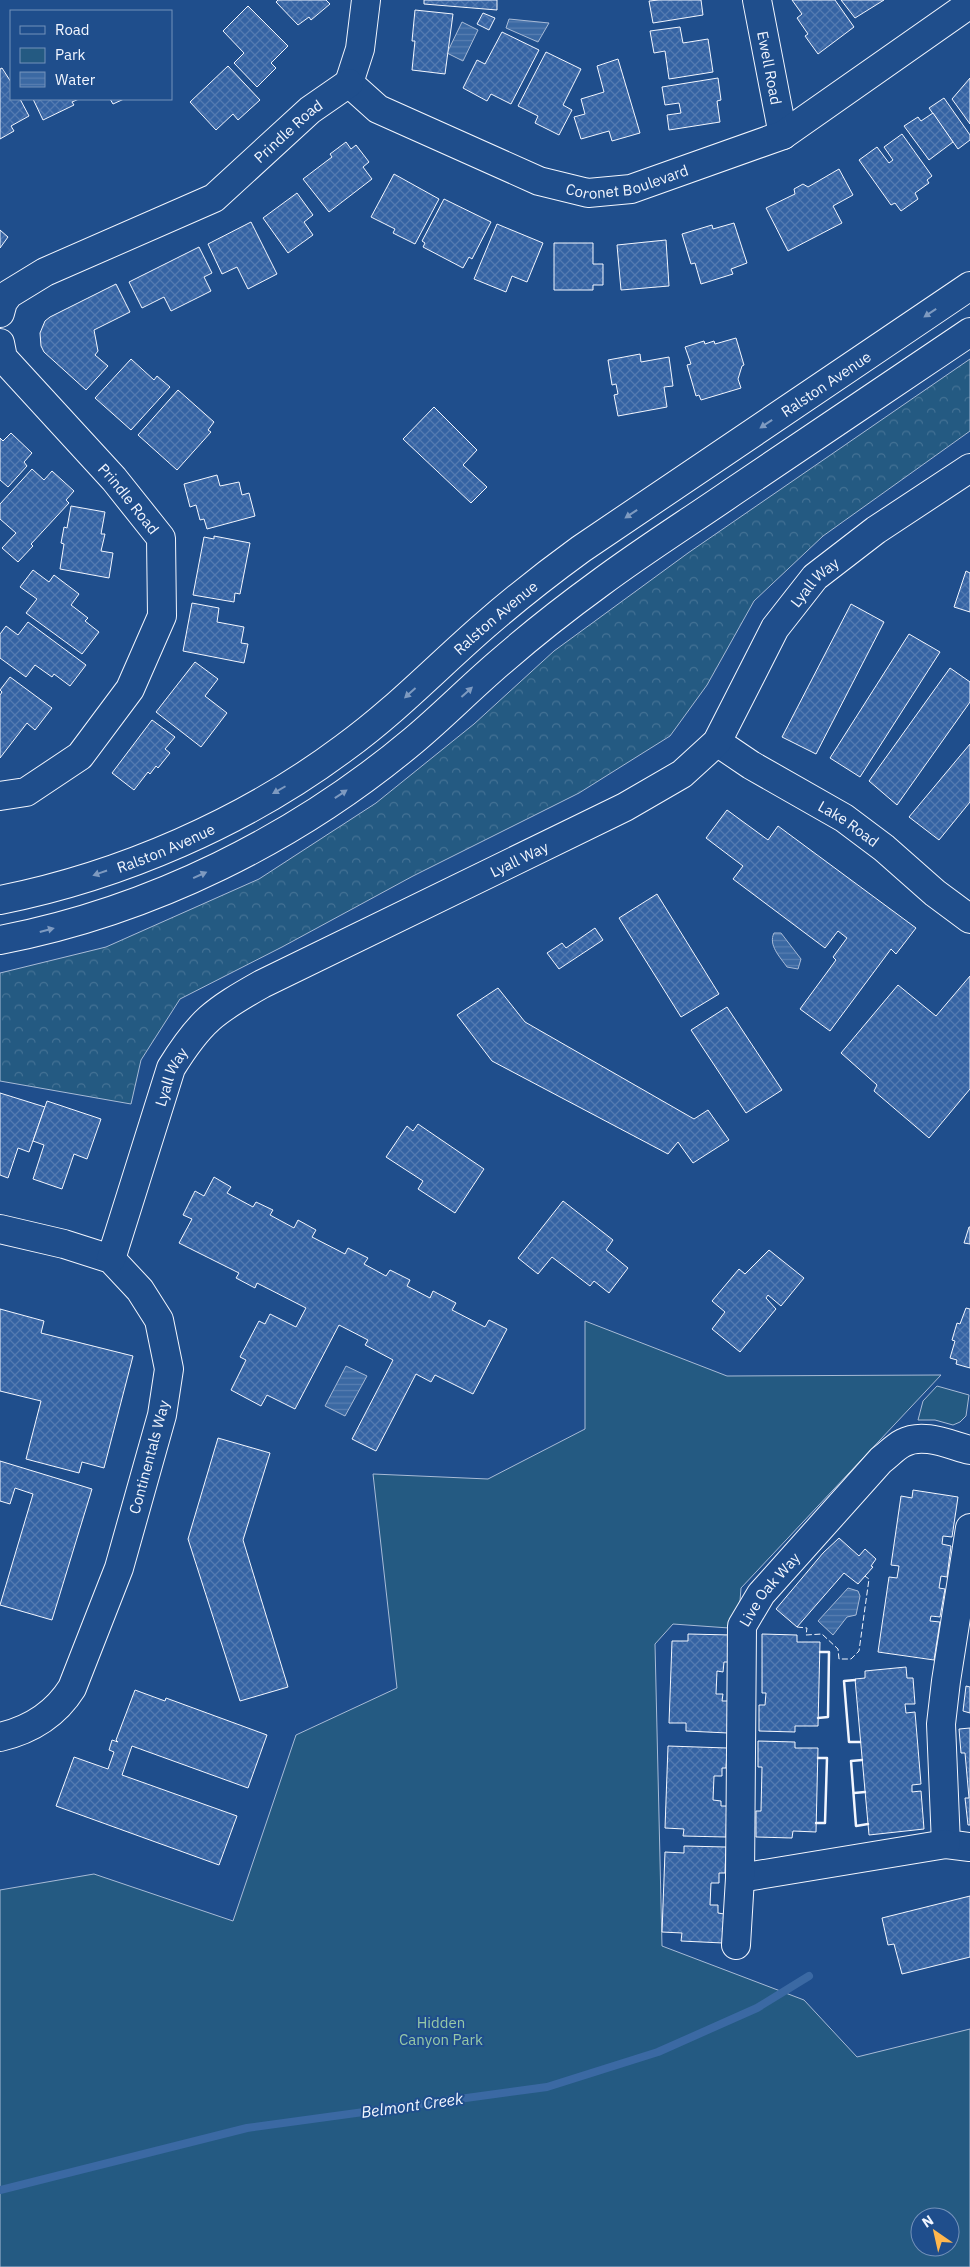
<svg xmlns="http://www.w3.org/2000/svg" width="970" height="2267" viewBox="0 0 970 2267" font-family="'IBM Plex Sans',sans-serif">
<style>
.forest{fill:url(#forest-crowns);stroke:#a8bbd7}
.green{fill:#245a82;stroke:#a8bbd7;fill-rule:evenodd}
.water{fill:url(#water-rules);stroke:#a8bbd7}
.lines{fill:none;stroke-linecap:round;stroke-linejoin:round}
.stream{stroke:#3b69a3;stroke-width:8}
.building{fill:url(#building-cross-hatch);stroke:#f2f6ff}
.minor-casing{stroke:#f2f6ff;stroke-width:30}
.major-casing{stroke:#f2f6ff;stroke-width:30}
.minor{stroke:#1f4e8c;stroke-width:28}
.major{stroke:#1f4e8c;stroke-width:28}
.fence{stroke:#f2f6ff;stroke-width:1;stroke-dasharray:6 2.5;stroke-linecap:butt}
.wall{stroke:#f2f6ff;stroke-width:2.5}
.oneway{fill:#7e9ac0}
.labels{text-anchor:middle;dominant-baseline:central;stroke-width:4;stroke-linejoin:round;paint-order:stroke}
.street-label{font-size:15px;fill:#f2f6ff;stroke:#1f4e8c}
.park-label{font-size:15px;fill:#97c8a6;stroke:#1f4e8c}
.water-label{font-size:16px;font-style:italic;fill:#f2f6ff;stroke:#1f4e8c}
</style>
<defs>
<pattern id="forest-crowns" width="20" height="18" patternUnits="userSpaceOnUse" patternTransform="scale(1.25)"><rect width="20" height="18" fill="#245a82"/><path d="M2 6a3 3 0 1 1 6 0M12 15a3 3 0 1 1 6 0" fill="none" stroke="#447295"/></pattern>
<pattern id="water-rules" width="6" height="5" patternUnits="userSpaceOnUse" patternTransform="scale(1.25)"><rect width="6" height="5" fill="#3b69a3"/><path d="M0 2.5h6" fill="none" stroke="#587fb1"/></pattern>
<pattern id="building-cross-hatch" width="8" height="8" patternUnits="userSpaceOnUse" patternTransform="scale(1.25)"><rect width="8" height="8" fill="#3563a3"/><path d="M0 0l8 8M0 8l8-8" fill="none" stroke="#537ab1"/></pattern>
</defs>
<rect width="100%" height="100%" fill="#1f4e8c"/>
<path class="forest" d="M970 359V431L823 536 754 601 707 685 670 736 579 793 413 876 282 947 180 999 141 1060 131 1104 0 1081V973L106 947 259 879 376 803 474 724 554 651 688 553Z"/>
<g class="green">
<path d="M585 1321 727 1376 941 1375 741 1588 740 1601 729 1628 673 1624 655 1644 662 1946 804 2000 857 2057 970 2029V2267H0V1890L94 1874 233 1921 296 1735 397 1688 373 1474 488 1479 585 1429ZM920 2217H950V2247H920Z"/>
<path d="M937 1386 969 1395 966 1416 960 1422 953 1425 935 1420H918L923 1401Z"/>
</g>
<g class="water">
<path d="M509 19 549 23 538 42 506 28Z"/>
<path d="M462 22 478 30 463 61 447 53Z"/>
<path d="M774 933H781L801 959 798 969 787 967C780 957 768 945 774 933Z"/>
<path d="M346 1366 367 1376 345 1416 325 1406Z"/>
<path d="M848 1588 858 1591 860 1596 856 1615 847 1617 833 1635 818 1621Z"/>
</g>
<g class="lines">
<path class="stream" d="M0 2190 247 2128 547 2087 658 2052 757 2008 809 1976"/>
</g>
<g class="building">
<path d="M278 0H326L330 4 311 20 309 17 298 25 276 2Z"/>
<path d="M424 0H497V10L424 4Z"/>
<path d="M659 0H701L703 15 653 23 649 1Z"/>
<path d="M792 0H835L854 27 818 54 805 36 808 34 797 18 802 14Z"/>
<path d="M841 0H884L855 18Z"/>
<path d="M248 6 288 46 271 63 276 68 257 87 234 63 244 53 223 31Z"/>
<path d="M415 10 453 14 445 74 412 70 415 41H412Z"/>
<path d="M483 13 495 18 489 30 477 24Z"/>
<path d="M680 27 683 43 708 39 713 72 669 79 665 51 654 53 650 31Z"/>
<path d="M502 32 539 50 511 104 491 94 487 101 463 88 477 60 485 64Z"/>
<path d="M546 52 581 69 563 105 572 110 559 135 535 123 538 116 518 106Z"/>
<path d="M618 59 640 133 612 141 609 131 581 139 574 117 585 114 581 99 604 92 597 66Z"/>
<path d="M228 66 260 100 238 120 233 114 216 130 190 102Z"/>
<path d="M2 68 11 82V99H20L29 116 11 126 14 131 0 139V69Z"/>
<path d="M718 78 721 100 717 101 720 122 669 130 667 115 681 113 679 103 665 105 662 87Z"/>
<path d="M970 78V124L952 99Z"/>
<path d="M944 98 970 135V140L958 149 929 108Z"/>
<path d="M33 99H79L72 102 74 105 43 120Z"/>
<path d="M110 99H124L113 104Z"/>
<path d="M933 113 953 142 929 160 904 126 918 117 921 121Z"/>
<path d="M902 134 932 176 927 180 929 183 915 193 918 199 901 211 895 203 891 205 859 160 877 147 889 163 893 160 884 147Z"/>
<path d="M346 142 351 149 356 145 369 162 363 167 372 179 329 212 303 179 332 157 330 154Z"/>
<path d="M839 169 853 195 833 206 842 223 788 251 766 208 795 194 794 189 803 184 808 187Z"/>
<path d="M394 174 439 199 415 244 393 233 395 229 371 217Z"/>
<path d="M297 193 313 215 304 222 313 235 288 253 263 218Z"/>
<path d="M444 199 491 222 472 259 469 257 463 268 423 247 425 243 422 241Z"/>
<path d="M251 222 277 274 248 289 237 267 222 274 208 244Z"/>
<path d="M734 223 747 263 731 269 733 274 701 284 695 263 691 264 682 234 712 225 713 229Z"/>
<path d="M497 224 543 243 527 282 512 276 506 292 474 279Z"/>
<path d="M0 230 8 237 0 248Z"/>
<path d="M666 240 669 286 621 290 617 245Z"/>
<path d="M554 243H593V264H603V285H593V290H554Z"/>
<path d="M199 247 212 273 204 277 211 291 171 311 164 297 142 308 129 282Z"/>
<path d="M116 284 130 312 94 330 98 351 95 355 108 366 86 390 44 352 41 346 40 333 45 321 50 317Z"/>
<path d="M736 338 744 365 742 366 738 379 741 388 701 400 699 395 696 396 687 365 691 364 685 347 704 341 705 344 714 341 715 344Z"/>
<path d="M640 354 641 362 669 357 673 386 664 387 667 407 618 416 614 395 618 394 616 384 612 385 608 360Z"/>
<path d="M131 359 154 380 157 376 170 387 131 430 95 398Z"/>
<path d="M178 390 214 422 208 430 211 432 177 470 138 435Z"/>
<path d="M434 407 477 450 463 465 487 487 471 503 403 439Z"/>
<path d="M11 433 32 453 24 462 27 466 8 487 0 480V438L3 441Z"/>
<path d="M32 469 44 480 52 471 74 491 66 500 69 503 31 544 33 546 18 562 2 548 16 533 0 519V504Z"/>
<path d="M217 475 220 486 239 482 242 495 249 493 255 516 207 529 204 519 200 520 196 505 190 507 184 484Z"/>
<path d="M71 506 105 512 101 534H105L101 551 113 553 109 578 60 569 64 544 61 543 64 527 67 528Z"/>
<path d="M214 536 250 543 240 594 235 593 234 602 193 595 204 537 214 539Z"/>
<path d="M33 570 49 582 54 575 79 594 71 605 88 618 85 621 99 632 82 654 26 613 37 599 20 587Z"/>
<path d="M966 571 970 573V612L954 607Z"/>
<path d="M192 603 219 608 217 622 244 627 241 643 248 644 244 663 183 651Z"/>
<path d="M851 604 884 622 816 754 782 737Z"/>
<path d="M28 622 86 665 70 686 54 674 52 677 35 665 26 677 0 658V634L6 626 18 635Z"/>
<path d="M909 634 940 652 860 777 830 758Z"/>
<path d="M195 662 218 679 205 696 227 713 201 747 156 712Z"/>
<path d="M950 668 970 682V702L897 805 869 781Z"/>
<path d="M10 677 52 708 35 730 27 723 0 758V695L2 692 0 690Z"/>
<path d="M152 720 175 737 165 749 170 753 158 768 156 766 150 774 148 772 134 790 112 773Z"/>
<path d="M970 744V802L939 840 909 817Z"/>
<path d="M727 810 768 840 778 826 916 928 896 954 891 949 830 1031 800 1009 836 960 833 957 847 938 838 931 825 948 733 879 743 866 706 838Z"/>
<path d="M657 894 719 994 681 1017 619 918Z"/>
<path d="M595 928 603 940 559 969 547 953 562 943 566 948Z"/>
<path d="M970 976V1089L929 1138 874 1091 877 1085 841 1053 898 985 936 1016Z"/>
<path d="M498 988 525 1022 694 1119 708 1110 729 1140 693 1163 678 1142 668 1154 492 1061 457 1015Z"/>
<path d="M727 1007 782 1090 746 1113 691 1030Z"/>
<path d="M0 1093 45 1107 29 1152 18 1148 8 1178 0 1175Z"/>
<path d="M47 1101 101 1119 87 1159 74 1154 62 1189 33 1179 44 1145 33 1141Z"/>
<path d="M418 1124 484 1169 455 1213 418 1189 423 1181 386 1157 407 1126 413 1131Z"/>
<path d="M214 1177 231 1187 227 1193 253 1207 256 1202 273 1210 270 1215 294 1228 298 1220 316 1230 312 1237 345 1254 348 1248 368 1258 364 1264 386 1276 390 1270 410 1280 407 1286 430 1298 433 1291 456 1303 452 1310 485 1327 489 1320 507 1329 473 1394 435 1375 431 1382 416 1374 376 1451 352 1439 393 1360 365 1345 368 1340 339 1325 295 1409 267 1395 261 1406 231 1390 246 1360 240 1357 259 1321 265 1324 270 1314 296 1327 306 1308 257 1283 255 1288 236 1278 239 1273 179 1243 192 1219 183 1215 195 1191 204 1196Z"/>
<path d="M563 1201 613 1240 606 1250 628 1268 609 1293 594 1281 590 1286 552 1257 538 1274 518 1258Z"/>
<path d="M969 1227H970V1244L964 1243Z"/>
<path d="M769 1250 804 1278 781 1306 768 1295 766 1298 776 1309 740 1352 712 1329 725 1312 712 1301 739 1269 745 1274Z"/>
<path d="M966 1308 970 1309V1368L956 1364 957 1360 950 1358 955 1341 952 1340 957 1323 960 1324Z"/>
<path d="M0 1309 44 1321 41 1333 133 1356 104 1468 82 1462 79 1473 26 1459 41 1401 0 1391Z"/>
<path d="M218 1438 270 1453 243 1540 288 1687 240 1701 188 1539Z"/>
<path d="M0 1461 92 1489 52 1620 0 1605 33 1494 15 1488 10 1504 0 1501Z"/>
<path d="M913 1490 958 1497 952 1537 943 1536 942 1544 951 1546 947 1577 941 1576 939 1588 945 1589 940 1617 931 1616 930 1621 940 1622 934 1660 878 1652 889 1577 897 1578 899 1566 891 1565 901 1496 912 1498Z"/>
<path d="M839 1538 859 1556 865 1549 876 1559 871 1566 873 1567 858 1584 844 1573 797 1627 776 1609 823 1553Z"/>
<path d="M688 1634 731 1635 730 1662H724L723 1672 717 1671 716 1694H723L722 1701H729L728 1733 686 1731V1723H669L672 1641H688Z"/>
<path d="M762 1634 797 1635V1642H820L818 1726H795V1732L759 1731V1705H765L766 1693H762Z"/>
<path d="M906 1667 907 1678H913L915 1704H905L906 1713 915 1712 921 1784 912 1785V1792L921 1791 924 1829 869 1835 855 1679 865 1678V1671Z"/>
<path d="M966 1686 970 1687V1713L963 1711Z"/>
<path d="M135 1690 165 1701 166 1698 267 1735 248 1788 132 1746 122 1775 237 1816 219 1865 56 1806 74 1757 108 1769 114 1752 109 1750 112 1740 118 1742 116 1740Z"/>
<path d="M970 1728V1825H968L965 1798H969L965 1753H961L959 1729Z"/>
<path d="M758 1741 795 1742V1748H818L816 1832 793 1831 792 1838 756 1837V1811H761L762 1767H758Z"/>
<path d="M668 1746 727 1748 726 1768H722V1776H714L713 1800 721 1801V1806H727L726 1837 683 1836 684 1829 665 1828Z"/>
<path d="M684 1846 726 1847 725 1873H719V1883H711L710 1905H718V1913L724 1914 723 1943 681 1941 682 1933 662 1932 665 1852 684 1853Z"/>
<path d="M970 1896V1957L902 1974 894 1944 888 1945 882 1918Z"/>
</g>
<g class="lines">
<defs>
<g id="minor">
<path id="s1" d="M757 0 783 135"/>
<path id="s2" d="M349 83 378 109 539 181 588 193 631 189 783 135 970 4"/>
<path d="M349 83 360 49 366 0"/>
<path id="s3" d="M0 313 3 302 9 294 45 272 214 198 310 110 349 83"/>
<path id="s4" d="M0 343 3 358 114 479 161 538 162 616 130 689 80 756 26 792 0 796"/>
<path id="s5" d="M717 742 751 765 844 818 884 848 935 893 970 919"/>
<path d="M0 1229 64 1244 111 1259 140 1290 159 1320 169 1369 162 1415 119 1568 72 1688C55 1715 30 1730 0 1737"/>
<path id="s6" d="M111 1259 171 1068C200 1021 214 1011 262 984L625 807 682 774 717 742 775 628 815 577 876 530 970 468"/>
<path d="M970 1528 946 1681 941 1724 946 1844 970 1847"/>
<path d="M740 1878 946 1844"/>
<path id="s7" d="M736 1945 740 1878 742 1626 761 1594 881 1460C888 1455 895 1447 903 1443 923 1432 950 1445 970 1450"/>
</g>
<g id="major">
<path id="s8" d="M0 900C121 876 245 822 344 748 394 712 437 667 484 626 515 599 548 573 581 549L970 286"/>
<path d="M0 940C151 911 296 839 414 740 445 714 473 685 504 659 535 632 567 607 600 583 643 551 689 522 734 491 813 438 891 385 970 332"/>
</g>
</defs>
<use href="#minor" class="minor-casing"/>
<use href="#major" class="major-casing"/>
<use href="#minor" class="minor"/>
<use href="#major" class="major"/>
<path class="fence" d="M797 1627 807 1628 806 1635 822 1634 838 1649 839 1659H851L859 1651 869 1579 865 1576"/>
<g class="wall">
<path d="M855 1680 844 1681 849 1742H860"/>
<path d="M818 1718 828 1717 829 1652H820"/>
<path d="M862 1760 851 1761 856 1826 868 1824"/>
<path d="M854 1793 865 1792"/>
<path d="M816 1823H825L827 1758H818"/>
</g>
</g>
<defs><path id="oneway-solid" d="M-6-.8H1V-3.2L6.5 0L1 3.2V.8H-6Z" transform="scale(1.25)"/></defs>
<g class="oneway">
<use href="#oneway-solid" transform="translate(930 313) rotate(146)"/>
<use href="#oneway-solid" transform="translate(766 424) rotate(146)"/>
<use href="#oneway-solid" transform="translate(631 514) rotate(146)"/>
<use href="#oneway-solid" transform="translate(467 692) rotate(-42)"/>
<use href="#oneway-solid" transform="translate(410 693) rotate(138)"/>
<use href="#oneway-solid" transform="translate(279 790) rotate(150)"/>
<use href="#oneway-solid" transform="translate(341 794) rotate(-34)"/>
<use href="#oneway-solid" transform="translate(100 873) rotate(161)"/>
<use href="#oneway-solid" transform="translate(200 875) rotate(-24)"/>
<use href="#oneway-solid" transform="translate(47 930) rotate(-15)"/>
</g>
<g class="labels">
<g class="street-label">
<text stroke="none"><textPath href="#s1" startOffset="69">Ewell Road</textPath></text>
<text stroke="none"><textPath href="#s3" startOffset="348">Prindle Road</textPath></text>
<text stroke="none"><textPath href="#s2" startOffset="306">Coronet Boulevard</textPath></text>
<text stroke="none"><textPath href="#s8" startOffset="984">Ralston Avenue</textPath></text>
<text stroke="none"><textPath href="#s4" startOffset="204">Prindle Road</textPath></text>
<text stroke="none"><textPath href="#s6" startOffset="1032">Lyall Way</textPath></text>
<text stroke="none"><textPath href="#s8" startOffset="579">Ralston Avenue</textPath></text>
<text stroke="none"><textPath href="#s5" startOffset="155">Lake Road</textPath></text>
<text stroke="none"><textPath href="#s8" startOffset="174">Ralston Avenue</textPath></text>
<text stroke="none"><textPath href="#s6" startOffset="612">Lyall Way</textPath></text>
<text stroke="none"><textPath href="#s6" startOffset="192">Lyall Way</textPath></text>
<text transform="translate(149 1457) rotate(-75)">Continentals Way</text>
<text stroke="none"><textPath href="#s7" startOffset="365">Live Oak Way</textPath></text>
</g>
<g class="park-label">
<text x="441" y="2022">Hidden<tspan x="441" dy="17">Canyon Park</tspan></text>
</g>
<g class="water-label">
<text transform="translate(412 2105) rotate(-8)">Belmont Creek</text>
</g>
</g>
<rect x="10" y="10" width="162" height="90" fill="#1f4e8c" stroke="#7391ba"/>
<rect x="20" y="26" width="25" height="8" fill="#1f4e8c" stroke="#7391ba"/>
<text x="55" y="35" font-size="15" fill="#f2f6ff">Road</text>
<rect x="20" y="48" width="25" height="15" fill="#245a82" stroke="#7391ba"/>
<text x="55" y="60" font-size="15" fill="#f2f6ff">Park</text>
<rect x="20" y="72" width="25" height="15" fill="url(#water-rules)" stroke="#7391ba"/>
<text x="55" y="85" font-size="15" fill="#f2f6ff">Water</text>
<g transform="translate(935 2232) rotate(326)"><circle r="24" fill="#1f4e8c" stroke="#7391ba"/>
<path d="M0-4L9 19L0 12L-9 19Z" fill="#ffb74d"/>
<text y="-8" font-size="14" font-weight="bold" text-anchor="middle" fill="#f2f6ff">N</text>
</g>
</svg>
